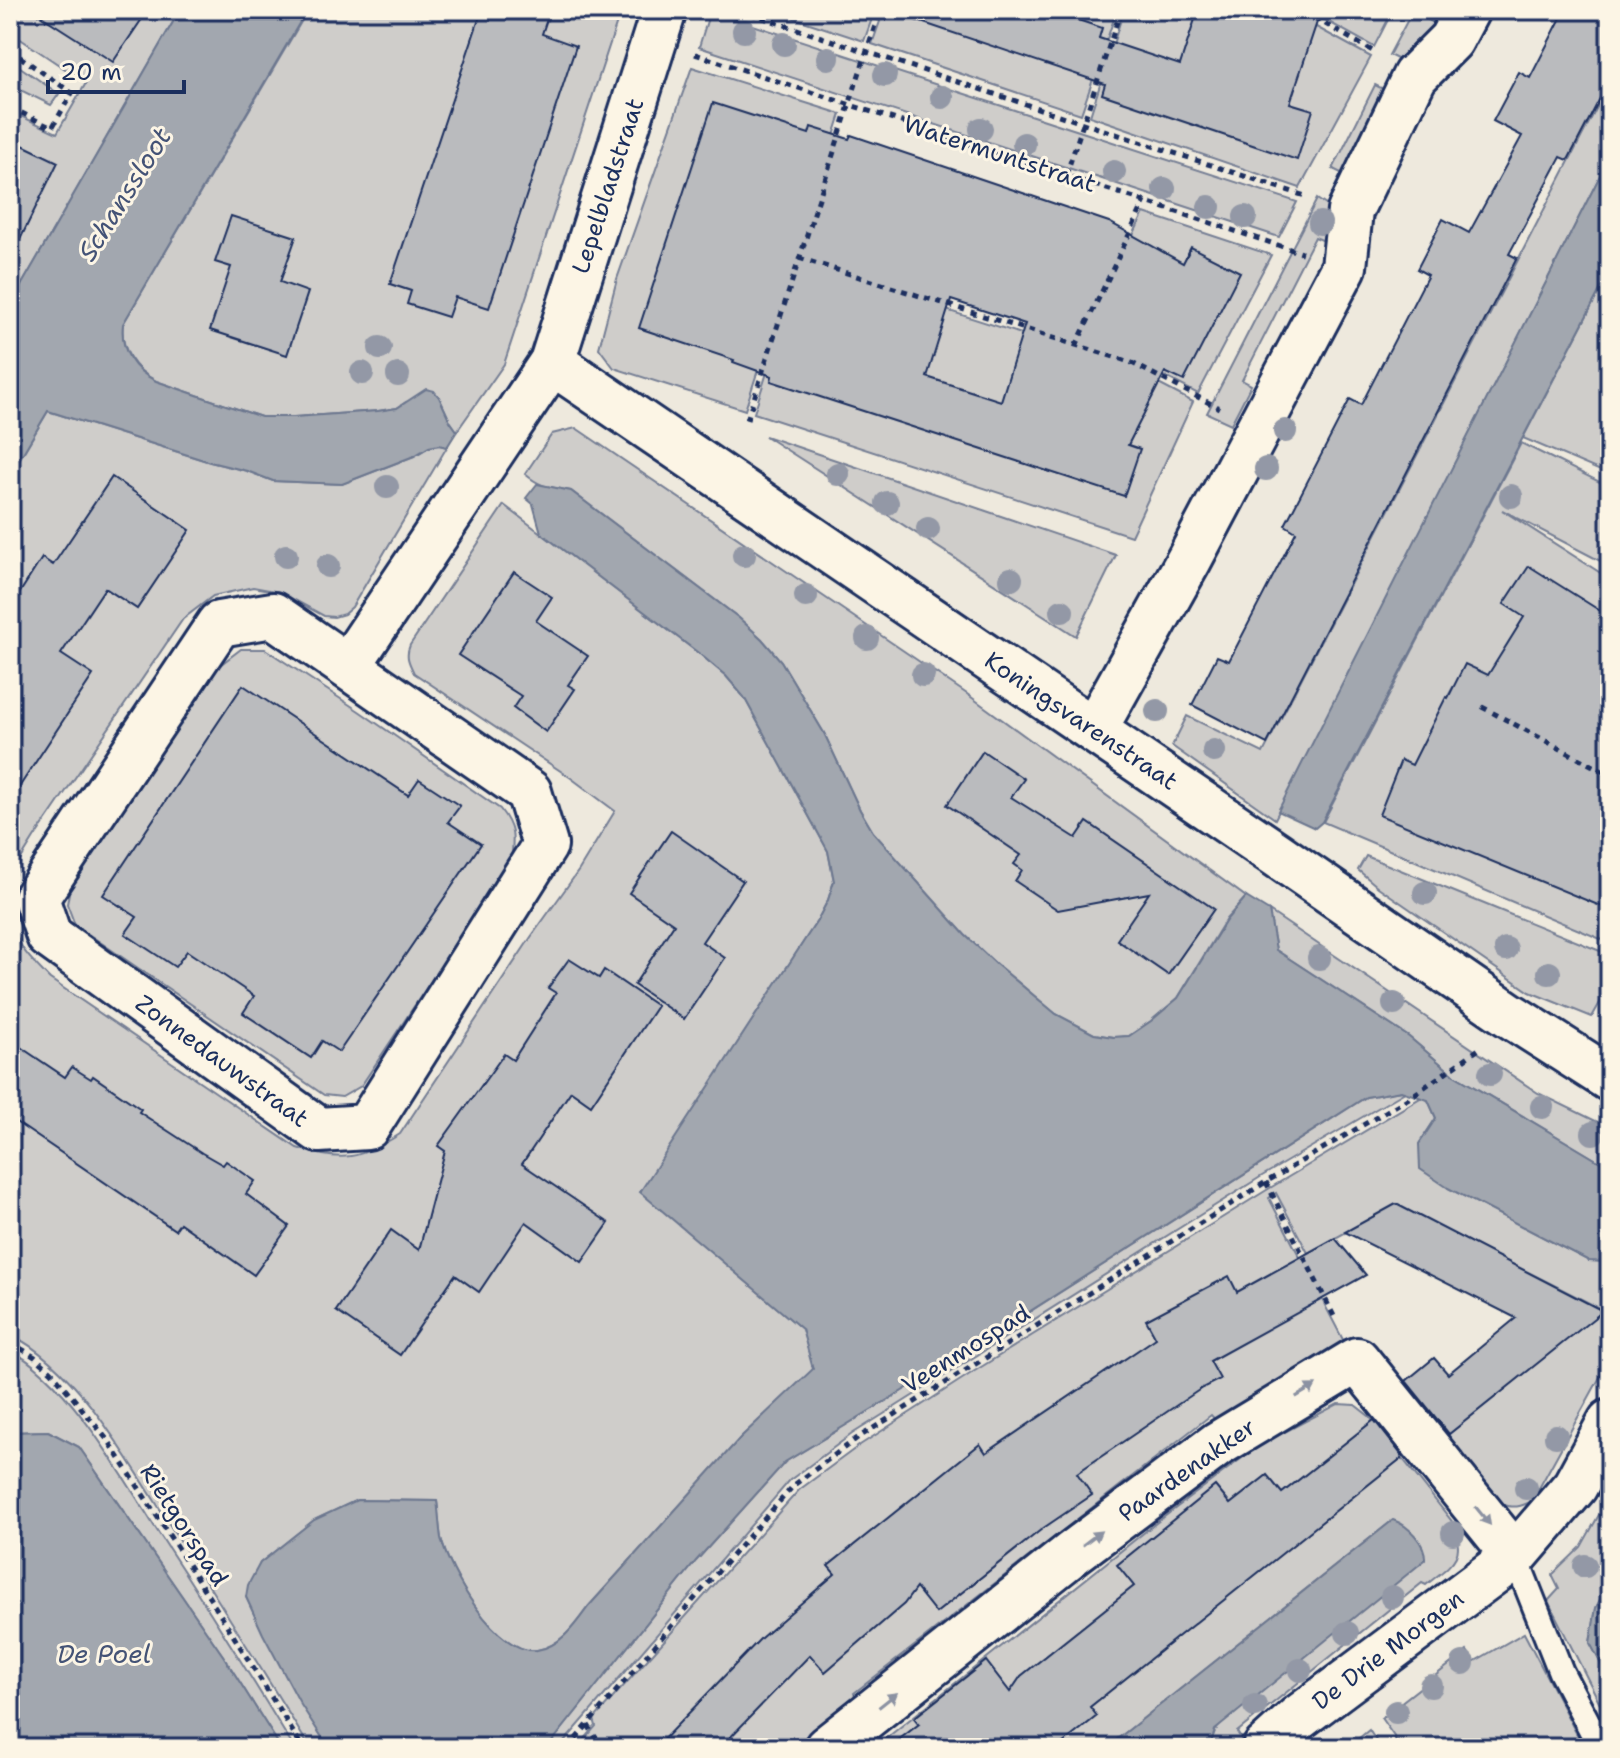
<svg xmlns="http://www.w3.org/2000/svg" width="1620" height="1758" viewBox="0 0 1620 1758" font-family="'Shantell Sans',sans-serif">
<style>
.green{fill:#cfcdca;stroke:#757e94;stroke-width:2}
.water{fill:#a2a7af;stroke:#6c778f;stroke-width:2}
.building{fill:#babbbe;stroke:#1b2f5e;stroke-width:2;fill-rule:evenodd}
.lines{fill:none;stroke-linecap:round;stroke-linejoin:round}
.service-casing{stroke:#1b2f5e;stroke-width:30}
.minor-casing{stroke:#1b2f5e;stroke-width:50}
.path{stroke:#1b2f5e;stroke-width:5;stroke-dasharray:6 6;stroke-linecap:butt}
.service{stroke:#fcf5e5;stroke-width:24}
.minor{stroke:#fcf5e5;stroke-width:44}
.tree{fill:#9398a6}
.oneway{fill:#8c92a2}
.labels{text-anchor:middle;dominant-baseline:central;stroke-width:6;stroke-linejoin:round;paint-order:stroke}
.street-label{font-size:24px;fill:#1b2f5e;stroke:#fcf5e5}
.water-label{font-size:26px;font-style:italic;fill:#445376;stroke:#fcf5e5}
</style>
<rect width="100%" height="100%" fill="#eee9dd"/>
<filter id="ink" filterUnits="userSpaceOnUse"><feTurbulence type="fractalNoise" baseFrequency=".0125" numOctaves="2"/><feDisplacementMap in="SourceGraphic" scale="16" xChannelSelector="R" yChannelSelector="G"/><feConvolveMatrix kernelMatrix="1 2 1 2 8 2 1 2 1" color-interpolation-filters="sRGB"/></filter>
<g filter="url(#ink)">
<g class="green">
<path d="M10 10H180L10 305V111L57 133 86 83 10 32Z"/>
<path d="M308 10H621L504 364 457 431 450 421 439 397 406 402 397 408 378 411 294 417H261L156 381C134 370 120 349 123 324Z"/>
<path d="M770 10H875L864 41Z"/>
<path d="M884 10H1117L1081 114 872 44Z"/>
<path d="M1124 10H1270L1307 22 1371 57 1300 188 1090 116Z"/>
<path d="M1307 10H1393L1374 47Z"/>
<path d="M1413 10H1431L1427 19 1440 27 1403 62 1389 55Z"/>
<path d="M710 11 1297 202 1279 237 699 47Z"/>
<path d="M10 60 59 94 51 105 10 85Z"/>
<path d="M692 67 841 114 745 410 614 368 599 348 617 279Z"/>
<path d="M1610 82V156L1275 819 1172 746 1187 716 1263 753Z"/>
<path d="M1375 85 1387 91 1345 175 1333 169Z"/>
<path d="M1317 199 1335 211 1329 243 1315 237 1242 380 1251 385 1231 424 1207 413Z"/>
<path d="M1144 213 1271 255 1198 394 1130 358 1080 342Z"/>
<path d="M802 264 1128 368 1193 402 1131 536 754 413Z"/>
<path d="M1610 271V475L1523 438Z"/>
<path d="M48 411 210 462 247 471 273 481 342 484 414 456 429 447 439 445 447 447 352 607 344 614 334 617 324 616 280 592 253 587 213 596 183 619 34 838 21 859 10 885V475Z"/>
<path d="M576 428 967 694 1246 897 1226 919 1178 998 1151 1021 1129 1036 1113 1037 1094 1034 1056 1014 996 964 965 935 873 832 860 810 824 733 781 661 762 639 739 618 571 491C550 486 543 489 525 474L552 434Z"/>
<path d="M765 436 1116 555 1076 636Z"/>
<path d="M1521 443 1610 487V566L1502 510 1610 579V768L1453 687 1448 696 1610 782V943L1323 822Z"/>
<path d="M504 505 701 655 726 676 744 697 828 851 834 881 828 900 817 921 641 1192 802 1329 814 1369 741 1437 588 1607C575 1625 560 1647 537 1650 497 1656 448 1570 441 1538 439 1526 438 1513 437 1501L357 1500 314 1520 260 1563 246 1597C271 1650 298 1700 329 1748H310C265 1675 220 1602 173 1530 132 1466 79 1368 10 1334V911C17 947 24 953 50 979L297 1148C342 1163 361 1159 400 1134L531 937 579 870 615 811 571 778 414 673C409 663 405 656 410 645Z"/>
<path d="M241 649H265L359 711 500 809C515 828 514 838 511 861L361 1086 342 1097 324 1095 75 925 67 904 71 882 220 665Z"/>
<path d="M1366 856 1610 955V985L1592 1017 1530 992 1378 887 1358 870Z"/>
<path d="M1269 911 1538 1093 1610 1128V1168L1454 1075 1409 1037 1276 950Z"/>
<path d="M1401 1091 1405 1092 1262 1176 852 1434 790 1480 559 1748H547L696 1561 785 1462 960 1356 1366 1097Z"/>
<path d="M1422 1097 1428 1100 1436 1118 1419 1144 1448 1188 1589 1261 1610 1262V1359L1532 1501C1524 1505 1517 1508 1508 1506 1487 1502 1455 1458 1440 1441L1603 1310 1396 1205 1308 1253 1276 1193 1269 1198 1351 1355 1219 1424 1211 1415 854 1693 857 1700 802 1748H577L596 1726 594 1719 799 1490 860 1445 973 1372 1270 1188Z"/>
<path d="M10 1350C68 1379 123 1477 158 1532 205 1603 250 1675 294 1748H281L224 1657 79 1447 48 1431 10 1432Z"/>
<path d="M1338 1404 1355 1405 1369 1416 1454 1524 1451 1527C1470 1557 1447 1567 1426 1585L1422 1583 1237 1732 1246 1747 1245 1748H1211L1210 1743 1215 1731 1393 1520 1106 1748H874L1156 1523 1258 1446Z"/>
<path d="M1610 1495V1579L1596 1608 1590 1642 1610 1681V1723L1548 1601 1559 1589 1552 1575 1581 1547Z"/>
<path d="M1524 1633 1584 1748H1402L1381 1718 1467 1651 1475 1661Z"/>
<path d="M1369 1730 1381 1748H1347Z"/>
</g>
<g class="water">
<path d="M180 10H307L123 324C120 350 133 370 156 381L261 417H294L378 411 397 408 426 389 434 391 439 397 450 421 457 431 447 447 439 445 429 447 414 456 342 484 273 481 247 471 210 462 48 411 10 475V305Z"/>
<path d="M1610 156V271L1322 822 1315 828 1278 811Z"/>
<path d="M537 484 571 491 739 618 762 639 781 661 824 733 860 810 873 832 965 935 996 964 1056 1014 1094 1034 1113 1037 1129 1036 1151 1021 1178 998 1227 919 1246 897 1269 911 1276 950 1409 1037 1454 1075 1610 1168V1262L1589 1261 1448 1188 1420 1169 1419 1144 1436 1118 1428 1100 1401 1091 1366 1097 960 1356 785 1462 696 1561 547 1748H329L301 1705 263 1634 246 1597 248 1585 260 1563 314 1520 357 1500 437 1501C439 1513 439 1526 441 1538 448 1570 497 1656 537 1650 560 1647 575 1625 588 1607L741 1437 813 1369 802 1329 640 1192 817 921 828 900 834 881 828 851 744 697 726 676 701 655 541 533 533 504 526 498Z"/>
<path d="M48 1431 79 1447 224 1657 281 1748H10V1432Z"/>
<path d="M1393 1520C1408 1525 1426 1543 1425 1560L1215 1730 1211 1743V1748H1106Z"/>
<path d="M1610 1579V1681L1590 1643 1596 1608Z"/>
</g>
<g class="building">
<path d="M32 10H148L113 62Z"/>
<path d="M482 10H550L542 34 576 46 489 308 455 297 448 317 407 304 411 291 390 284Z"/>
<path d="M904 10H1048L1102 28 1099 38 1180 65 1198 10H1321L1290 103 1313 110 1297 160 1102 94 1105 84 903 16Z"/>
<path d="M1565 10H1610V79L1568 160 1561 157 1509 254 1517 258 1267 744 1192 705 1217 656 1229 661 1296 532 1285 525 1350 399 1361 405 1428 275 1417 269 1443 219 1469 233 1522 136 1493 121 1519 72 1530 78Z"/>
<path d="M713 103 809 134 811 127 849 139 851 135 1109 222 1183 263 1191 247 1240 272 1184 381 1165 372 1128 445 1140 449 1124 496 771 381 772 376 733 362 734 360 639 328ZM951 300 1025 324 1001 401 927 377Z"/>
<path d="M10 139 58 162 10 260Z"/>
<path d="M231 216 296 237 280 282 308 292 287 355 210 330 231 267 215 262Z"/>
<path d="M112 477 190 530 137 609 105 588 61 654 93 675 10 801V608L42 558 53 565Z"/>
<path d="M1529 566 1610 617V910L1379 815 1401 760 1412 765 1446 697 1448 698 1465 664 1488 675 1524 617 1504 604Z"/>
<path d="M514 572 552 597 536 621 588 656 568 685 575 689 546 732 513 708 521 696 458 655Z"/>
<path d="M243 685 408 795 419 779 460 806 448 822 481 844 339 1052 322 1041 311 1058 243 1013 254 996 187 951 175 967 125 934 137 917 103 895Z"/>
<path d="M983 751 1024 779 1011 797 1076 838 1087 822 1214 909 1168 975 1117 940 1149 893 1058 910 1015 881 1022 870 1014 864 1021 855 947 805Z"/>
<path d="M671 831 743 881 702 942 725 958 684 1019 634 985 674 924 629 893Z"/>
<path d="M569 959 599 978 604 970 657 1006 591 1105 571 1091 522 1164 609 1223 582 1262 526 1222 479 1292 455 1275 400 1355 336 1311 391 1230 419 1250 445 1151 438 1146 504 1054 513 1060 556 993 548 988Z"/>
<path d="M10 1040 65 1077 72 1067 91 1079 93 1076 141 1109 139 1112 202 1153 223 1165 226 1161 255 1181 246 1194 289 1226 254 1275 180 1223 175 1230 10 1118Z"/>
<path d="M1396 1204 1603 1311 1449 1434 1406 1381 1434 1358 1448 1374 1516 1318 1345 1232Z"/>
<path d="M1335 1238 1366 1275 1210 1361 1220 1379 1202 1388 1077 1473 1092 1495 1042 1529 936 1613 916 1588 904 1604 825 1672 810 1655 720 1748H655L761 1638 835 1574 828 1566 980 1444 986 1453 1156 1338 1146 1320 1229 1276 1237 1292Z"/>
<path d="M1374 1420 1403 1457 1090 1707 1097 1716 1057 1748H888L919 1724 914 1718 986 1661 1010 1692 1021 1676 1134 1586 1117 1565 1215 1486 1230 1504 1267 1475 1282 1493Z"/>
</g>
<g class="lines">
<defs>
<path id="service" d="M1515 1556 1561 1672 1601 1748"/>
<g id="minor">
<path d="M552 362 1276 854 1508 1014 1610 1079"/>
<path d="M273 615 529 792 545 845 367 1127 319 1130 49 936 36 898 219 624Z"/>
<path d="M348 666 552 362 664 10"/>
<path d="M1094 730 1189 560 1344 267 1350 211 1415 76 1451 40 1467 10"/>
<path d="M827 1748 1074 1552 1218 1444 1357 1360 1515 1556"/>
<path d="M1265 1748 1298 1718 1515 1556 1575 1486 1610 1422"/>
</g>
</defs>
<use href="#service" class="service-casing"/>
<use href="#minor" class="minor-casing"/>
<g class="path">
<path d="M739 10 1308 197"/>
<path d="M1292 10 1313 17 1376 53"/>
<path d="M10 50 72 93 52 128 10 107"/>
<path d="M695 54 1302 253"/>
<path d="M1066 175 1121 10"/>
<path d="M799 258 1130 362 1219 408"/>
<path d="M1076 346 1145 201"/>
<path d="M747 420 880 10"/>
<path d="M1482 707 1610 775"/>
<path d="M1266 1182 1336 1320"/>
<path d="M10 1342 35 1357 52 1372 110 1443 223 1619 303 1748"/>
<path d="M588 1725 602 1748"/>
<path d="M568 1748 701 1591 794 1485 856 1439 1266 1182 1409 1098 1479 1049"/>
</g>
<use href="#service" class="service"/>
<use href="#minor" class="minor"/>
</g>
<g class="tree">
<circle cx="744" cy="31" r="12"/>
<circle cx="784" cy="44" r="12"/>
<circle cx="828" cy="58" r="12"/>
<circle cx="885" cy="75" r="12"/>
<circle cx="942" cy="97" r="12"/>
<circle cx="981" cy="129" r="12"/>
<circle cx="1024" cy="144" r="12"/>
<circle cx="1114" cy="172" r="12"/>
<circle cx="1164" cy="189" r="12"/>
<circle cx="1209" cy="207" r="12"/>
<circle cx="1245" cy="217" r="12"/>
<circle cx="1320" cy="223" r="12"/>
<circle cx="380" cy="348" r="12"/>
<circle cx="362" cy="373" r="12"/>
<circle cx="398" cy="375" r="12"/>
<circle cx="1285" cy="431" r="12"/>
<circle cx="1266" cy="469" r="12"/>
<circle cx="838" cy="474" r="12"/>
<circle cx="387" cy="487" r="12"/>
<circle cx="1511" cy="496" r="12"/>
<circle cx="887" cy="503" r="12"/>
<circle cx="928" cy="529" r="12"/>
<circle cx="744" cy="555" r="12"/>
<circle cx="286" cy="556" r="12"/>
<circle cx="328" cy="566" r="12"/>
<circle cx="1011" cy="579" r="12"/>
<circle cx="806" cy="596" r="12"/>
<circle cx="1062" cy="611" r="12"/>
<circle cx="867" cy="638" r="12"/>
<circle cx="923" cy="675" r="12"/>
<circle cx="1157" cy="711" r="12"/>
<circle cx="1214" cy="751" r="12"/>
<circle cx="1425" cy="893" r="12"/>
<circle cx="1506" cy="949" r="12"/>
<circle cx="1319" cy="958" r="12"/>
<circle cx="1549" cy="973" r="12"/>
<circle cx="1394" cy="1004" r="12"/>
<circle cx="1490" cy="1074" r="12"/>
<circle cx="1542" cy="1107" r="12"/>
<circle cx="1593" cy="1133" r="12"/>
<circle cx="1556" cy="1436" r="12"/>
<circle cx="1526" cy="1488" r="12"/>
<circle cx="1453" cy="1533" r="12"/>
<circle cx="1585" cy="1566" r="12"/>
<circle cx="1392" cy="1597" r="12"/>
<circle cx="1347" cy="1633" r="12"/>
<circle cx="1463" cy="1663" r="12"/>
<circle cx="1300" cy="1670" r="12"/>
<circle cx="1431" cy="1686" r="12"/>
<circle cx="1255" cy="1706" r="12"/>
<circle cx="1396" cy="1712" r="12"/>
</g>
<defs><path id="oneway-solid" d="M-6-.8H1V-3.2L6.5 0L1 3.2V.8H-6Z" transform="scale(2)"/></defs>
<g class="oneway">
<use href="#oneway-solid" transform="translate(1306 1391) rotate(-31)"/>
<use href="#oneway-solid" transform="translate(1483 1516) rotate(51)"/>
<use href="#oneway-solid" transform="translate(1092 1538) rotate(-37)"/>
<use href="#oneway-solid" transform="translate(888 1700) rotate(-38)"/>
</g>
</g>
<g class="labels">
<g class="street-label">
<text transform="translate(1000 154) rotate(18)">Watermuntstraat</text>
<text transform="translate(608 186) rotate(-72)">Lepelbladstraat</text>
<text transform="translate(1081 721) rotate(34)">Koningsvarenstraat</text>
<text transform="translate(222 1061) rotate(36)">Zonnedauwstraat</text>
<text transform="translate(966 1349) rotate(-32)">Veenmospad</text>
<text transform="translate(1187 1470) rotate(-35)">Paardenakker</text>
<text transform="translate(184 1525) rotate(57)">Rietgorspad</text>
<text transform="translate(1388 1650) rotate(-37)">De Drie Morgen</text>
</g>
<g class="water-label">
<text transform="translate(124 194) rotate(-58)">Schanssloot</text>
<text x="104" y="1653">De Poel</text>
</g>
</g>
<rect width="1620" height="1758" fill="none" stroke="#fcf5e5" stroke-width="40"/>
<rect x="20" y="20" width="1580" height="1718" fill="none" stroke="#1b2f5e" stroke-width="3" filter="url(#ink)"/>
<path d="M48 80v12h136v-12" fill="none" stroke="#1b2f5e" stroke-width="4"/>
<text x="60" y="80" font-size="24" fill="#1b2f5e" stroke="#fcf5e5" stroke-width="6" paint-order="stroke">20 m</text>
</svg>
